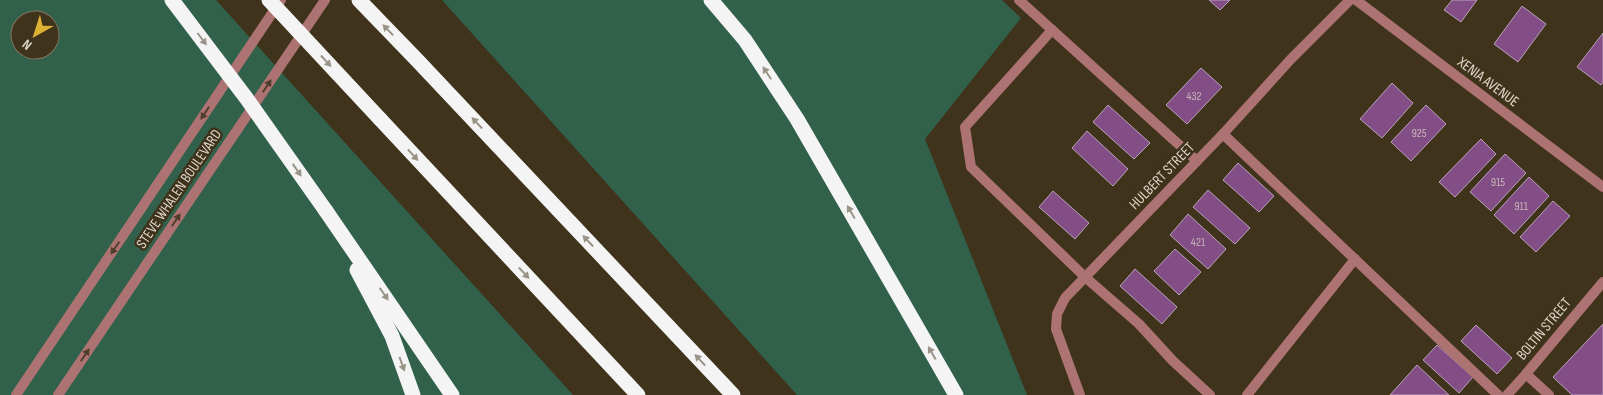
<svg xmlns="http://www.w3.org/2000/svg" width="1603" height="395" viewBox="0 0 1603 395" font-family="'Sofia Sans Condensed',sans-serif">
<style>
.green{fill:#31614b;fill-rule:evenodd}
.building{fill:#824e85;stroke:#b9a3ba}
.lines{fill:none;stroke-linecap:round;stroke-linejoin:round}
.service{stroke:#ad7372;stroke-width:10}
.minor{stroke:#ad7372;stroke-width:10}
.tertiary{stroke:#ad7372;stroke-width:10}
.motorway{stroke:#f4f4f4;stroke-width:15}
.motorway-bridge{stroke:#f4f4f4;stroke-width:15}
.oneway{fill:#9a9488}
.oneway2{fill:#503d29}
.labels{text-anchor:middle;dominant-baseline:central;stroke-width:5;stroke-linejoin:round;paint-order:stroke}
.number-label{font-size:12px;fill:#c7b5b8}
.street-label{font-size:15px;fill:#ded7c9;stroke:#3f331c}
</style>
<rect width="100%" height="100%" fill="#3f331c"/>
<g class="green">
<path d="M0 0H216L573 395H0ZM20 20H50V50H20Z"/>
<path d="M442 0H1002L1021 18 925 139 1027 395H797Z"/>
</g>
<g class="building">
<path d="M1209 0H1230L1220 10Z"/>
<path d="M1452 0H1477L1461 22 1444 10Z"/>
<path d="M1522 6 1546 24 1518 62 1494 44Z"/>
<path d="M1603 33V82L1601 85 1577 67Z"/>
<path d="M1201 68 1222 87 1187 124 1166 105Z"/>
<path d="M1392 83 1413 103 1382 138 1360 119Z"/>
<path d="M1108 105 1150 143 1134 159 1093 122Z"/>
<path d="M1426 105 1446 124 1411 161 1391 142Z"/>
<path d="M1087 131 1128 169 1113 186 1072 148Z"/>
<path d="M1481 139 1496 154 1455 197 1439 182Z"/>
<path d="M1505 154 1526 173 1491 211 1470 192Z"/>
<path d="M1238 163 1274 196 1259 212 1223 180Z"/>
<path d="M1529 177 1549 196 1514 234 1494 215Z"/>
<path d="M1208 190 1250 228 1235 244 1193 207Z"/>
<path d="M1053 191 1089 223 1075 239 1039 207Z"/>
<path d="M1553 201 1570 216 1536 252 1520 237Z"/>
<path d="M1188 214 1226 249 1208 269 1170 235Z"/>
<path d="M1175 249 1201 272 1179 295 1154 271Z"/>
<path d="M1135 269 1177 307 1162 324 1120 286Z"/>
<path d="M1603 324V395H1572L1553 377Z"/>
<path d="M1476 325 1512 358 1497 374 1461 341Z"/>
<path d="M1437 345 1473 377 1459 393 1423 360Z"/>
<path d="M1417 365 1449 395H1390Z"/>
</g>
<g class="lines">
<g class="service">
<path d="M1019 0 1197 161"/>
<path d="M1052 30 965 127 971 167 1085 277 1139 324 1173 361 1210 395"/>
<path d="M1223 134 1498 395"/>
<path d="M1526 374 1549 395"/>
<path d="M1247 395 1355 259"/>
</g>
<g class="minor">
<path d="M1080 395 1056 329 1057 314 1065 298 1223 134 1291 59 1350 0"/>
<path d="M1507 395 1526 374 1603 282"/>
</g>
<g class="tertiary">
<path d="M1356 0 1603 187"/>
<path d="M16 395 281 0"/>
<path d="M58 395 325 0"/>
</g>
<g class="motorway">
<path d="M359 0 417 60 733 395"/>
<path d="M711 0 745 40 797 119 956 395"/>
<path d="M380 119 638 395"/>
<path d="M326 211 452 395"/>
<path d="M357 270 392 336 413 395"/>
</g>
<g class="motorway-bridge">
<path d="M172 0 247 99 326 211"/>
<path d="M269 0 380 119"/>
</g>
</g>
<defs><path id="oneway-solid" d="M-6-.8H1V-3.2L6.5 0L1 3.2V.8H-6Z" transform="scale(1.25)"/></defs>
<g class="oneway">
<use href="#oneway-solid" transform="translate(388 30) rotate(-134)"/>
<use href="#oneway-solid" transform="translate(202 39) rotate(53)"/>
<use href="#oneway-solid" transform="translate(326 61) rotate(47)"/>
<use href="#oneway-solid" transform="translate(767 73) rotate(-123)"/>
<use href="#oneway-solid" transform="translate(477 123) rotate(-133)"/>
<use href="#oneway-solid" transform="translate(413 155) rotate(47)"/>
<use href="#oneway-solid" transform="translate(297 170) rotate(55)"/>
<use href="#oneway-solid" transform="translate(851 212) rotate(-120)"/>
<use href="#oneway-solid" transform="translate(588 241) rotate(-133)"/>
<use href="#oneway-solid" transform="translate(524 273) rotate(47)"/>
<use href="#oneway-solid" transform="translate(384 294) rotate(55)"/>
<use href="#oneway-solid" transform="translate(932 353) rotate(-120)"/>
<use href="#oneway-solid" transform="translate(700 360) rotate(-133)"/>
<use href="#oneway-solid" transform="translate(402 364) rotate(70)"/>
</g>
<g class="oneway2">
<use href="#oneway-solid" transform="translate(267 86) rotate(-56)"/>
<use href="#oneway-solid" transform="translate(205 113) rotate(124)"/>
<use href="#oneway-solid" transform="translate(176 220) rotate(-56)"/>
<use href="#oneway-solid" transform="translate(115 248) rotate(124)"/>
<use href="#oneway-solid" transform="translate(85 355) rotate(-56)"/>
</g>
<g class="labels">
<g class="number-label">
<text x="1194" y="96">432</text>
<text x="1419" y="133">925</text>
<text x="1498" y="182">915</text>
<text x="1521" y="206">911</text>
<text x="1198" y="242">421</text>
</g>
<g class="street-label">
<text transform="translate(1488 82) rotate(37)">XENIA AVENUE</text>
<text transform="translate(1162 176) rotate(-46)">HULBERT STREET</text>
<text transform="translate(179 189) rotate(-56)">STEVE WHALEN BOULEVARD</text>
<text transform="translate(1544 329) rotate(-50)">BOLTIN STREET</text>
</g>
</g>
<g transform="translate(35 35) rotate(219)"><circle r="24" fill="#3f331c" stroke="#7f7561"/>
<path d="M0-4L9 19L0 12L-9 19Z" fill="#ddb133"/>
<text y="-8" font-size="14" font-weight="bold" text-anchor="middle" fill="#ded7c9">N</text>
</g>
</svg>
